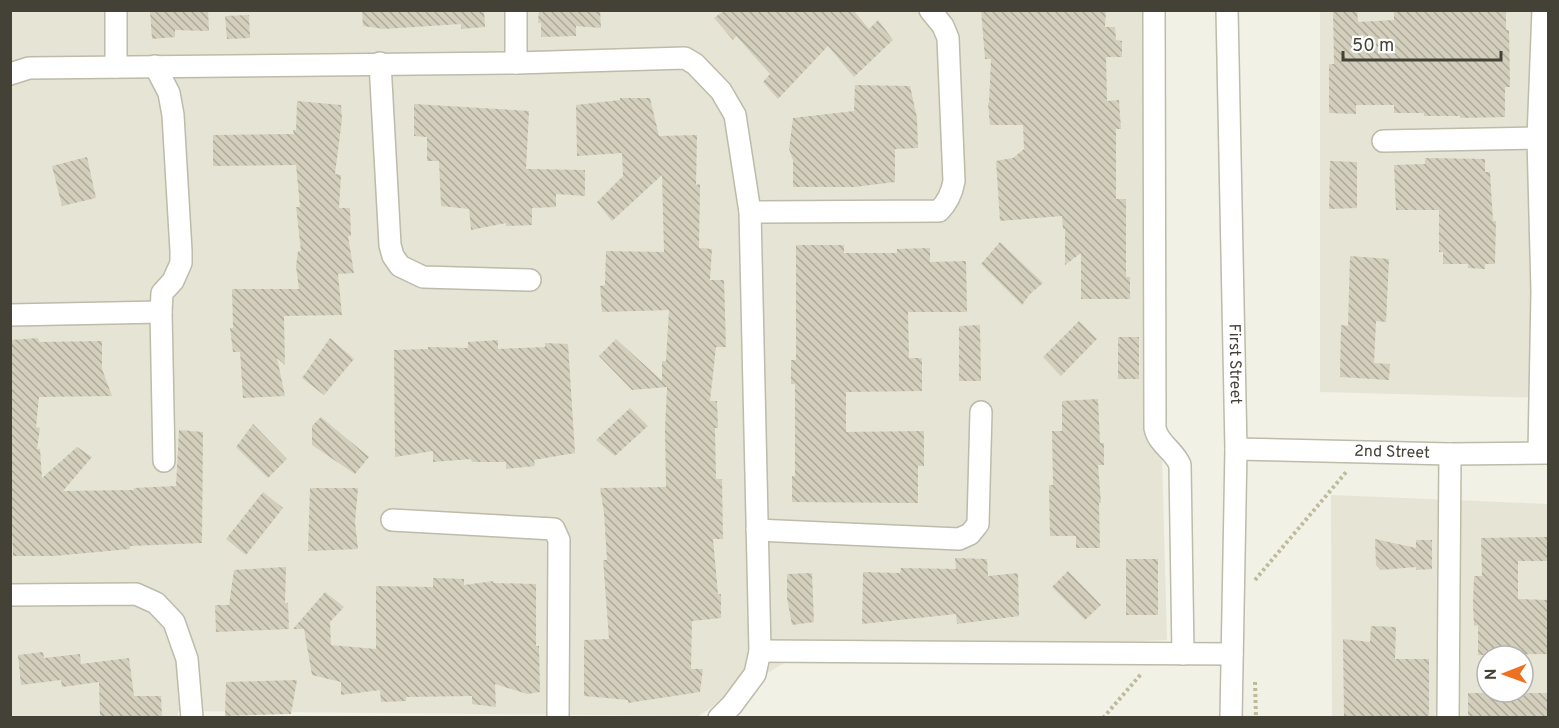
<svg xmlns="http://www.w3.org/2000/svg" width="1559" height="728" viewBox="0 0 1559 728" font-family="Overpass,sans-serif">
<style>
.residential{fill:#e6e4d4;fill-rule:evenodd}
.building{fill:url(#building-back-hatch)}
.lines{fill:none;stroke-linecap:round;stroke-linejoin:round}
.minor-casing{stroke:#bdbba9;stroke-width:24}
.path{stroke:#beba9b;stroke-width:4;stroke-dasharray:3 3;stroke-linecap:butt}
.minor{stroke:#fff;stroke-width:21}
.labels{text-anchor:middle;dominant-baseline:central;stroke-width:5;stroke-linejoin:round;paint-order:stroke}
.street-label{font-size:16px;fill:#444236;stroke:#fff}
</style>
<defs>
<pattern id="building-back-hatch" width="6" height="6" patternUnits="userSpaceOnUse" patternTransform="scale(1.5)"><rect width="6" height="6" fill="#d3cfbc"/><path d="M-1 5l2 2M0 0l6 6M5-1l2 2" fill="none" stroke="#adaa9a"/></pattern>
</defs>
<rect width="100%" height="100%" fill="#f2f1e6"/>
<g class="residential">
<path d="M10 11H1150L1167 640 797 655 698 716 178 711V718L11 717Z"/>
<path d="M1320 11H1548V398L1320 392Z"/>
<path d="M1331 495 1548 504V717H1332ZM1487 656H1523V692H1487Z"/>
</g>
<g class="building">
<path d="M150 10H208L209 31 175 30V37L152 39Z"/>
<path d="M362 10H484L485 27 461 29V24L384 29 363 26Z"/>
<path d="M539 10H600L601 28 576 26V36L541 37V23H538Z"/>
<path d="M725 10H853L869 29 878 20 893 40 854 77 828 46 778 99 763 82 770 74 736 36 733 40 714 18Z"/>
<path d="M981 10H1106L1105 27H1115L1116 40 1122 41V57H1106L1107 101 1119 100 1121 129H1116V199H1126V277H1130V299H1081V253L1065 265V229H1063L1062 216 1000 221 996 161 1013 158 1024 149 1023 125H990L988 103H989L991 59H985Z"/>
<path d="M1333 10H1357L1358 22 1394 20V10H1506V30H1509L1510 87H1505V117L1460 118V116H1424V113H1394V105H1356V114L1329 113V64H1334Z"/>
<path d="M249 15 250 38 227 39 225 16Z"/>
<path d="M855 85 910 86 917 118 918 148 895 149V182L854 187H793V160L789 149 793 118 854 111Z"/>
<path d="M620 98H650L659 136 697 135 696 185 700 184 699 248 712 249 710 280H724L726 347H716L710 401H717L718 428H715L716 479H722L723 539H713L718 594H721V618L692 621 691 669H703L700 692 628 703V700L584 696V640L609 639 603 560H607L604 513 600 488 666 487 665 430 667 387 632 390 599 356 616 339 662 381V361H666L669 310 602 312 600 286 605 285 606 251 664 252 662 175 612 221 597 202 623 176 622 153 577 156 576 105 620 100Z"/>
<path d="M297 101 341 105 342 119 335 174 341 175 339 208H350L351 236H348L354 273 338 274 342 315 284 316 285 365 277 358 285 396 243 398 240 352H233L230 328H233L232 289H299L296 266 298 251H301L296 207H300L296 165 213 166V135L294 134 293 130H296Z"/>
<path d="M414 104 529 111 526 169 585 170V196L556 194V207L532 208V225L506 226V223L471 230 469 209 441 206 439 161H427V137L414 136Z"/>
<path d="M87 157 96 198 62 206 52 166Z"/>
<path d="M1425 158 1485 159V172H1490L1493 221H1496L1495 264H1485V269L1468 268V264H1443V252H1439V210H1396L1394 165 1425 164Z"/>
<path d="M1330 161 1357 162V208L1329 209Z"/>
<path d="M1000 242 1043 283 1030 294 1022 305 981 264Z"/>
<path d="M796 245H844V253H897V249L930 248V262L966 261 967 312H908L909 358H922V391L846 392V432L924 431V466H918V503L792 502V476H795V384H791V360H796Z"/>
<path d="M1350 256 1389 259 1386 322 1376 321 1374 363 1390 364 1389 380 1340 377 1341 325 1348 326Z"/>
<path d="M1079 321 1097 339 1061 376 1043 357Z"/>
<path d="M980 325 981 381H959V326Z"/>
<rect x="1118" y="337" width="21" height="42"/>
<path d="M38 338 39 342 102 341V369L112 396 39 397 36 427 40 428 37 449H40L42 478 77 447 92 457 63 491 134 490V488L176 486 179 430 203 432 202 543 130 546V549L54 556H13L10 479V340Z"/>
<path d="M330 338 354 359 324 395 302 378Z"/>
<path d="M498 340V349L545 347V343L568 344 575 453 534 460 535 466 506 469V462H472L471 459 433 462V451L395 457 394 350 428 349V347L468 348V342Z"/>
<path d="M1098 399 1100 443H1104V465H1098L1101 503H1099L1100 548H1076V536H1050L1049 485H1053L1052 431H1062V401Z"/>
<path d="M630 408 648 426 615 456 596 440Z"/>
<path d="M321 417 369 457 355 474 312 445V426Z"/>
<path d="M253 424 287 459 268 478 236 447Z"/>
<path d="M310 488H358L355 522 358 549 308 551Z"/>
<path d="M263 492 283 508 246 555 226 539Z"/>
<path d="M1548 537V561H1518V599L1548 600V654L1478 655V625L1474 626 1473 604 1474 576H1482L1481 538Z"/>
<path d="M1375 539 1416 548V540H1432V569L1416 570V567L1381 570 1376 565Z"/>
<path d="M955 558 987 559 988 576 1018 573 1019 616 957 624 956 614 862 624 863 572 900 573 901 568 956 569Z"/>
<rect x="1126" y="559" width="32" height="56"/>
<path d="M286 567 285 603H288L289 629 216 632 215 605H229L234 570Z"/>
<path d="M1068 571 1101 605 1085 620 1052 587Z"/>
<path d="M812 573 814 622 792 625 787 598V574Z"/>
<path d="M433 578 464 579V585L494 581 493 583 536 584V646H539L540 692 527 694 495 684 496 707 472 704V696L406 697V701L381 702 380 690 341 695V682L312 675 304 629H293L325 592 344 607 330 622 331 645 376 649V586L433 587Z"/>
<path d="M1371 626 1396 627 1395 659H1429V717H1344L1343 639 1370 642Z"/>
<path d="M43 652 44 658 80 654 81 664 129 658 134 696H161L162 717H100L99 682 62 687 61 680 21 685 18 655Z"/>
<path d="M297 680 291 714 225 716 226 682Z"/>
<rect x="1468" y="693" width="80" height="24"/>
</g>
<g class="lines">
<defs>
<g id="minor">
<path d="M116 10V67"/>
<path d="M516 10V63"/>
<path d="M1154 10 1155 428C1158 444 1174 450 1180 465L1183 654"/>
<path id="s1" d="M1227 10 1236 449 1231 718"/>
<path d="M380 63 390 245 393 256 400 266 423 277 530 280"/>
<path d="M155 66 169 93 173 115 181 251V263L173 281 162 293 161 312 164 461"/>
<path d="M10 74 29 68 516 63 685 58 695 64 721 91 735 115 750 212 760 651 755 674 732 705 719 718"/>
<path d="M1383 141 1538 138"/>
<path d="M750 212 939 211C948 202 952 193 954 181L948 38 943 26 930 10"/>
<path d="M10 315 161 312"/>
<path id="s2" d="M1236 449 1450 454 1548 453"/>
<path d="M1539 452 1542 292 1538 138 1543 10"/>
<path d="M392 520 554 529 559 540 558 718"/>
<path d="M757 530 959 539 970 534 978 524 981 412"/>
<path d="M10 595 136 594 156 603 174 622 187 659 192 718"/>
<path d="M760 651 1232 654"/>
<path d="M1448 718 1450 454"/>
</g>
</defs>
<use href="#minor" class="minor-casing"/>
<g class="path">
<path d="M1255 580 1347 471"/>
<path d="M1255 682 1256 718"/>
<path d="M1103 718 1142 673"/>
</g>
<use href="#minor" class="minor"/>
</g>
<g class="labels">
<g class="street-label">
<text stroke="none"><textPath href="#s1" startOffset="354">First Street</textPath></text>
<text stroke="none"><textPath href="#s2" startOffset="156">2nd Street</textPath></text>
</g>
</g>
<rect width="1559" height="728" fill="none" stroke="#444236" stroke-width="24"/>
<g transform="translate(1505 674) rotate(269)"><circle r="28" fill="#ffffff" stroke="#b4b3af" stroke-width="1.5"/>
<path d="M0-4.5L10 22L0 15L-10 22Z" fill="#ee7021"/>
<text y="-9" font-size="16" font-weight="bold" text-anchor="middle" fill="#444236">N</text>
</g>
<path d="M1343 51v9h158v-9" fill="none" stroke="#444236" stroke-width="3"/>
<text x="1352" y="51" font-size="18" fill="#444236" stroke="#ffffff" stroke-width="4.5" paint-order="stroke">50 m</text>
</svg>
